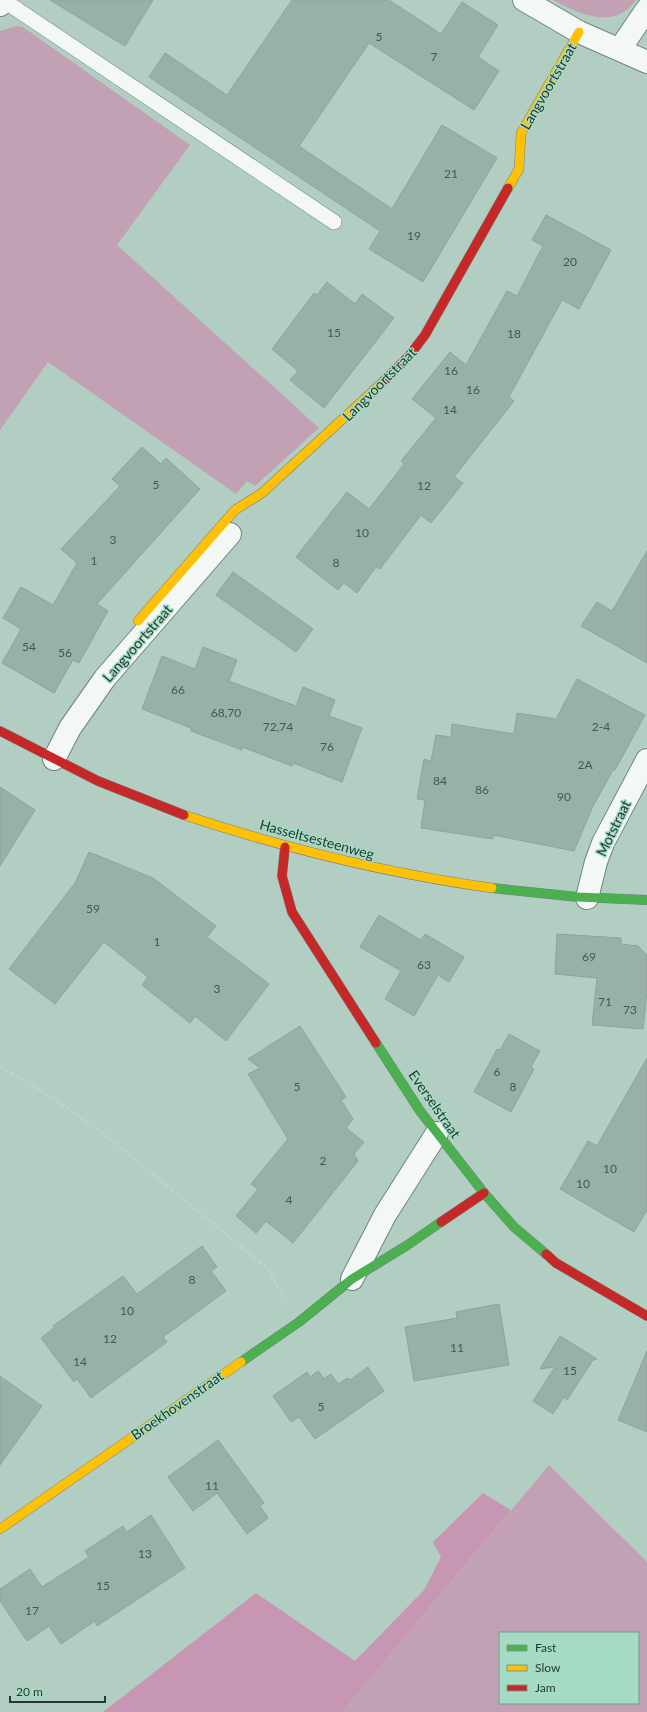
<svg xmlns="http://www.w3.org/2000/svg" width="647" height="1712" viewBox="0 0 647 1712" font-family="Lato,sans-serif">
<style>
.green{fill:#c2a1b4;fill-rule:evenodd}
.forest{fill:#c796b3}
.building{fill:#99b0a6;stroke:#8ea49b}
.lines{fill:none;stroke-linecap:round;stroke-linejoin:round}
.lane-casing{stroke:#6f857d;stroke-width:16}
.street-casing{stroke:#6f857d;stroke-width:24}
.fast-casing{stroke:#6f857d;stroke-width:10}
.slow-casing{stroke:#6f857d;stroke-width:10}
.jam-casing{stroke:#6f857d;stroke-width:10}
.path{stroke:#c6ceca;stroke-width:2.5;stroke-dasharray:4 2;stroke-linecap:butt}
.lane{stroke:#f3f8f6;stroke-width:15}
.street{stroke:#f3f8f6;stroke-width:22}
.fast{stroke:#4caf50;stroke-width:9}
.slow{stroke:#ffc107;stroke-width:9}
.jam{stroke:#c62828;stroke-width:9}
.labels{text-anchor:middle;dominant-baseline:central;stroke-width:3;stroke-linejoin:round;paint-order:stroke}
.number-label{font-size:12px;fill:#41584e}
.street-label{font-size:14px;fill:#243a31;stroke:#a5dbc4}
</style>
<rect width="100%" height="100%" fill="#b2cec2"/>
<g class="green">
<path d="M553 0H636C614 31 579 14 553 0Z"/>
<path d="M17 26 23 27 190 145 117 245 319 428 255 486 247 481 236 494 48 362 0 430V31Z"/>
<path d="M549 1465 647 1562V1712H342ZM500 1633H638V1703H500Z"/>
</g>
<path class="forest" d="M483 1493 511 1510 342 1712H103L256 1593 355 1661 424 1590 441 1557 433 1542Z"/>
<g class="building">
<path d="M50 0H153L125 46Z"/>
<path d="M292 0H389L441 34 462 2 498 25 478 57 499 71 474 110 369 43 299 146 392 209 442 125 497 158 423 282 369 249 380 231 149 77 165 53 227 95Z"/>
<path d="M546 215 611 250 579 309 562 300 509 397 514 401 454 477 463 483 431 523 421 515 380 569 376 567 357 593 344 583 338 590 296 557 347 492 369 509 404 464 401 461 436 418 412 399 450 352 466 365 507 291 517 296 543 246 532 240Z"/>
<path d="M327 282 355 304 362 294 394 318 324 408 290 380 298 371 272 349 314 293 317 295Z"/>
<path d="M142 447 161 464 166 458 200 489 97 604 108 611 79 663 73 660 54 693 2 663 21 629 3 618 21 587 53 605 77 563 61 549 120 486 112 479Z"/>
<path d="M647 551V663L581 626 597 602 612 611Z"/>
<path d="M233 572 313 629 296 652 216 595Z"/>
<path d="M203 647 237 660 229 681 296 706 303 687 335 700 329 716 362 728 342 782 293 763 292 766 242 747V750L191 731V728L142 709 162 656 195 669Z"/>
<path d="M577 679 645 715 615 770H613L593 806 574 851 493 835V839L421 828 425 800 417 799 424 759 431 761 436 735 451 737 452 724 514 734 517 713 556 719Z"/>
<path d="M0 787 35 810 0 866Z"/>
<path d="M89 852 153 878 216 926 207 937 269 984 226 1041 195 1016 190 1023 142 985 148 977 104 942 55 1004 9 969 75 883Z"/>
<path d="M379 915 421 940 425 934 464 957 449 982 438 975 414 1016 385 999 401 971 360 947Z"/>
<path d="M557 934 621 938V944L638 946 647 955V991L643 1029 592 1025 597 978 555 974Z"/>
<path d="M300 1026 346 1097 341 1100 353 1119 346 1128 364 1142 354 1154 358 1161 293 1243 266 1221 256 1233 236 1216 258 1189 251 1184 288 1139 248 1074 260 1068 248 1059Z"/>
<path d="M509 1034 540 1051 531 1067 534 1069 511 1112 474 1092 497 1049 500 1050Z"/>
<path d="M647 1058V1210L634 1232 560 1189 588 1141 597 1146Z"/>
<path d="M202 1246 217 1267 211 1271 226 1291 163 1337 167 1342 91 1398 77 1379 74 1382 41 1338 54 1328 53 1326 123 1276 137 1294Z"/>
<path d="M499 1304 509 1365 414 1381 405 1327 457 1318 456 1312Z"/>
<path d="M560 1336 597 1359 593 1360 567 1400 564 1397 553 1414 533 1401 555 1367 540 1369Z"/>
<path d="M647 1351V1432L618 1420Z"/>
<path d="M368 1367 384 1391 315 1439 299 1417 291 1422 273 1396 307 1372 310 1377 318 1371 324 1379 331 1374 338 1384 348 1378 350 1380Z"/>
<path d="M0 1376 42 1406 0 1465Z"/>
<path d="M218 1440 264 1503 260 1506 268 1518 247 1534 217 1493 193 1511 168 1477Z"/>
<path d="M151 1515 185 1568 97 1626 95 1621 61 1644 49 1626 27 1641 0 1601V1589L30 1569 42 1587 89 1557 85 1551 123 1526 127 1532Z"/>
</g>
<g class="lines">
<defs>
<path id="lane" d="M3 0 334 222"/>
<g id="street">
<path d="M524 0 579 32 647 62"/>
<path d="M0 5 3 0"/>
<path d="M620 49 647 9"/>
<path d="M54 759 70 728 105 678 230 534"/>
<path d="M587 898 596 862 603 843 647 760"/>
<path d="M352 1279 385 1215 437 1133"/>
</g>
<g id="fast">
<path d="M492 888 578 897 647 900"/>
<path d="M376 1043 420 1111 484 1193 514 1227 546 1254"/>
<path d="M241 1362 299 1322 352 1279 406 1246 441 1222"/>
</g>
<g id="slow">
<path d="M508 188 519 169 521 133 579 32"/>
<path d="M138 621 235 510 262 493 384 381"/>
<path d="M184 815C287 849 384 873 492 888"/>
<path d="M0 1529 241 1362"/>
</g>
<g id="jam">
<path d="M384 381 409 356 425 335 508 188"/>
<path d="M0 731 98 781 184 815"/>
<path d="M285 847 282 876 292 912 376 1043"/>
<path d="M441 1222 484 1193"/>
<path d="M546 1254 556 1263 647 1316"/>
</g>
</defs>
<use href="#lane" class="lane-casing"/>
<use href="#street" class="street-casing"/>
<use href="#fast" class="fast-casing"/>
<use href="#slow" class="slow-casing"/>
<use href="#jam" class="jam-casing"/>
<path class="path" d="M0 1066 49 1096 103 1133 268 1269 284 1298"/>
<use href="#lane" class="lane"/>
<use href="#street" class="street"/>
<use href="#fast" class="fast"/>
<use href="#slow" class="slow"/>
<use href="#jam" class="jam"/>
</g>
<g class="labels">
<g class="number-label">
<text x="379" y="36">5</text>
<text x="434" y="56">7</text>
<text x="451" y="173">21</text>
<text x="414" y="235">19</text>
<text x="570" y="261">20</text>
<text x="334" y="332">15</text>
<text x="514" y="333">18</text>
<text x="451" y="370">16</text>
<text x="473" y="389">16</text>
<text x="450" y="409">14</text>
<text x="156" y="484">5</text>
<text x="424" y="485">12</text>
<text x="362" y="532">10</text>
<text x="113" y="539">3</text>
<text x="94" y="560">1</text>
<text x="336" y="562">8</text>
<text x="29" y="646">54</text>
<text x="65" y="652">56</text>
<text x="178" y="689">66</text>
<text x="226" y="712">68,70</text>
<text x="278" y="726">72,74</text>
<text x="601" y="726">2-4</text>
<text x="327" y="746">76</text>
<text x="585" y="764">2A</text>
<text x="440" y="780">84</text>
<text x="482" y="789">86</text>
<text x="564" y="796">90</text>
<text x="93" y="908">59</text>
<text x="157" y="941">1</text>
<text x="589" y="956">69</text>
<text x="424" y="964">63</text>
<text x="217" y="988">3</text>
<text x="605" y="1001">71</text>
<text x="630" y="1009">73</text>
<text x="497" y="1071">6</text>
<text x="297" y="1086">5</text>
<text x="513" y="1086">8</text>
<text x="323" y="1160">2</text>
<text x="610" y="1168">10</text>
<text x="583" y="1183">10</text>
<text x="289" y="1199">4</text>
<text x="192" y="1279">8</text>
<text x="127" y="1310">10</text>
<text x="110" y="1338">12</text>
<text x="457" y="1347">11</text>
<text x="80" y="1361">14</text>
<text x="570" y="1370">15</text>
<text x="321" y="1406">5</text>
<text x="212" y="1485">11</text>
<text x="145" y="1553">13</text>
<text x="103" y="1585">15</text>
<text x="32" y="1610">17</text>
</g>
<g class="street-label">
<text transform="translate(548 86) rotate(-60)">Langvoortstraat</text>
<text transform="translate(379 384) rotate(-45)">Langvoortstraat</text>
<text transform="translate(137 643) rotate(-49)">Langvoortstraat</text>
<text transform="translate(613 828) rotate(-64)">Motstraat</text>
<text transform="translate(317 839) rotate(15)">Hasseltsesteenweg</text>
<text transform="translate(435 1104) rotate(55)">Everselstraat</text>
<text transform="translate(177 1405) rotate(-35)">Broekhovenstraat</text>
</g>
</g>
<rect x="499" y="1632" width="140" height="72" fill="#a5dbc4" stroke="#719b89"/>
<rect x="507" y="1645" width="20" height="6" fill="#4caf50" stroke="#719b89"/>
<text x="535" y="1652" font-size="12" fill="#243a31">Fast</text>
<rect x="507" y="1665" width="20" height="6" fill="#ffc107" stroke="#719b89"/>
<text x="535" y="1672" font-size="12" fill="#243a31">Slow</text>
<rect x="507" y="1685" width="20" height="6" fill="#c62828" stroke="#719b89"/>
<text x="535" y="1692" font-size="12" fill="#243a31">Jam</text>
<path d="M10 1696v6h95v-6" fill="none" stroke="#243a31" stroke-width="2"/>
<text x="16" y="1696" font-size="12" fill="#243a31" stroke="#a5dbc4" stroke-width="3" paint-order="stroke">20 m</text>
</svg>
